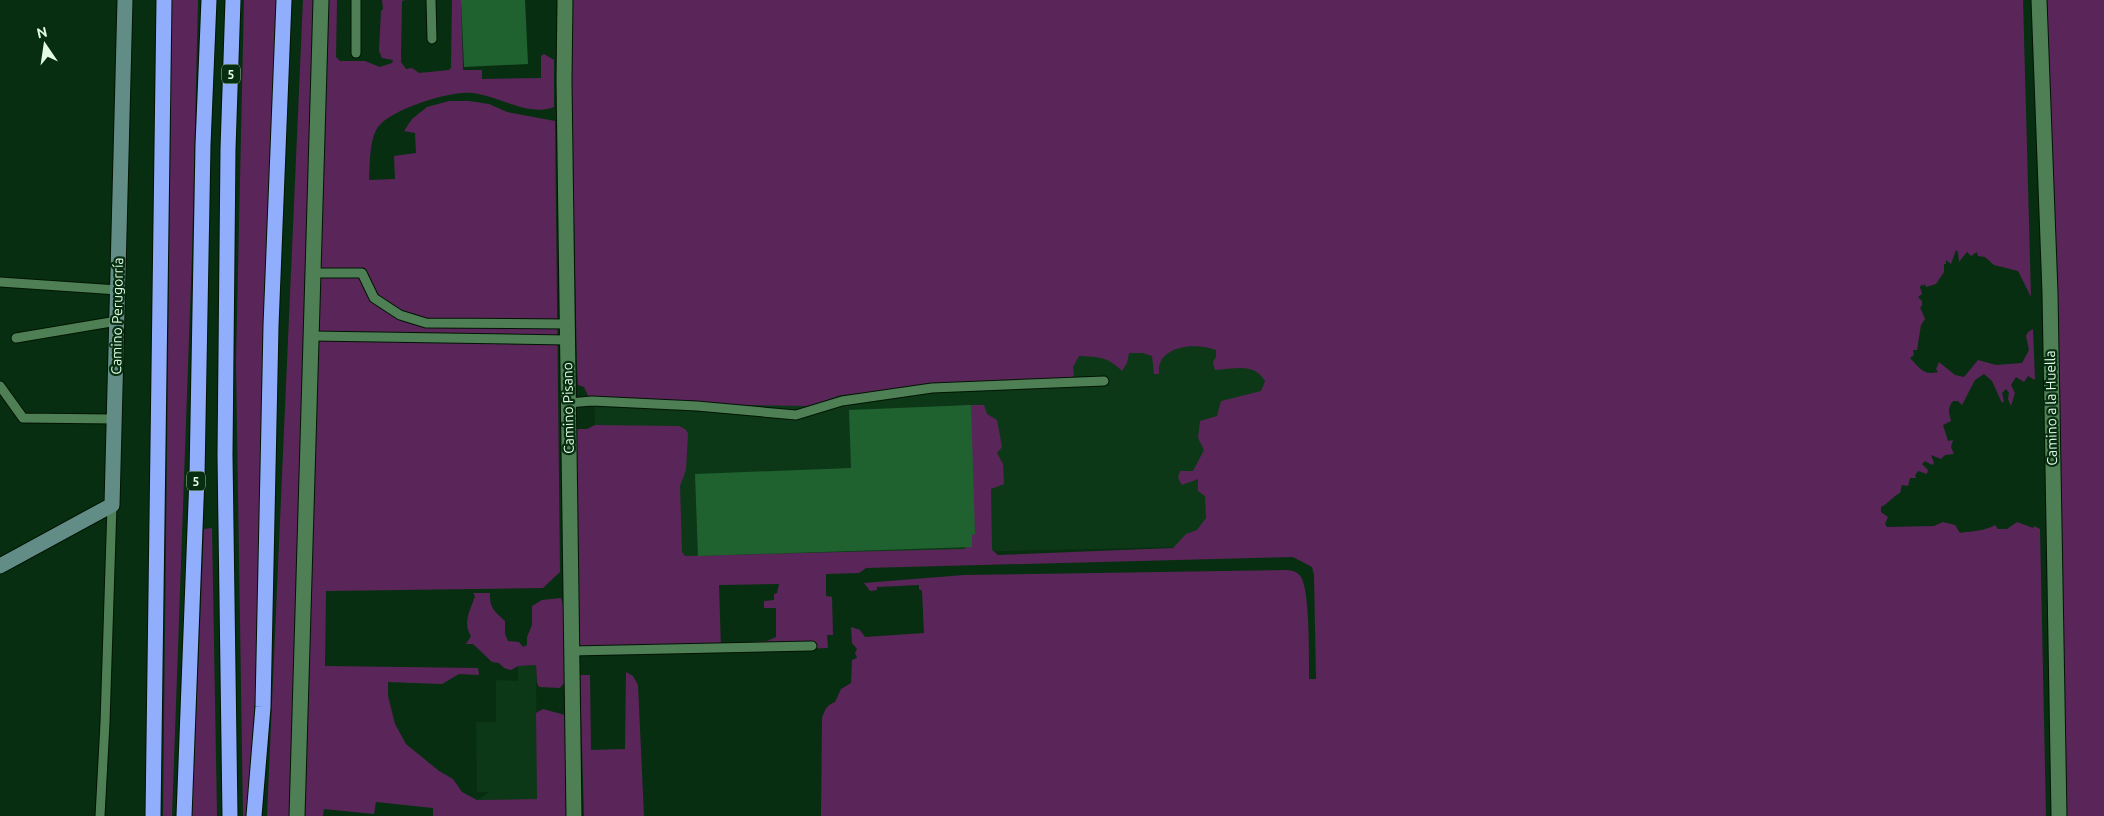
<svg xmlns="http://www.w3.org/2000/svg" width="2104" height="816" viewBox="0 0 2104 816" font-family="Ubuntu,sans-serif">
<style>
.built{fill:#0d3817}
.green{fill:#5a2659}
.building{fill:#1f622f}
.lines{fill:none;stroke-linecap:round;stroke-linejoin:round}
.lane-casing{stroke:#001403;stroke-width:11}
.street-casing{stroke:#001403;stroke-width:17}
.secondary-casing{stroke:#001403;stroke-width:17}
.highway-casing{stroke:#001403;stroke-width:17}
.lane{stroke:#4e7f55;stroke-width:9}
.street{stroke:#4e7f55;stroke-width:15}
.secondary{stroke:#628d87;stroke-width:15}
.highway{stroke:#91aefc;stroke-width:15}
.labels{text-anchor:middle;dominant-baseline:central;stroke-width:4.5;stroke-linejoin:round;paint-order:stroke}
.shield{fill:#082e11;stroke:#a1bea5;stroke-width:1}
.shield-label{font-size:12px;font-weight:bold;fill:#e2fce5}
.street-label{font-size:14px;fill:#e2fce5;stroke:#082e11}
</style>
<rect width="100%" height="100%" fill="#082e11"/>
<g class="built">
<path d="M1303 324 1308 544 665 559 596 480 593 340Z"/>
<path d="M536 665 537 799 477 800 489 792H477L476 722H496V680L518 681V666Z"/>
</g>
<g class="green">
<path d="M172 0H198L192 253 172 816H163Z"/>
<path d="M244 0H277L267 237 255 700 247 816H243L236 362Z"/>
<path d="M303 0H337L336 57 340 61H365L380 67 392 63 393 60 382 58 379 51 381 11 383 9 382 0H405L402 1 401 54V62L406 69 412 68 419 73 449 70 451 68 452 0H461L463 70H482V79L541 78V56L544 54 554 60V107C528 117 499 96 473 93 451 90 391 109 378 127 369 139 370 166 369 180L395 179 394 156 416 153 415 133 404 131 412 119 427 107 449 101H469L489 104 507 112 555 121 560 572 543 588 326 591 325 666 478 668 479 675 459 674 442 684 388 682V696L395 724 406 744 439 771 453 779 462 792 477 800 537 799 536 713 543 709 565 715 568 816H433V808L376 802 374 814 324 809 323 816H267Z"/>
<path d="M572 0H2023L2031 297 2018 271 1994 265 1985 257 1978 256 1977 252 1971 256 1967 252 1959 262 1958 252 1956 250 1951 264 1946 260V264H1944V272L1936 284 1926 287 1925 284 1923 286 1922 284 1920 287 1922 294 1918 297 1922 301V306L1920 307 1925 319 1921 325 1917 350H1913L1914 355 1910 358C1919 367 1923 376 1938 372L1936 369 1939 362 1955 375 1964 377 1978 360 1996 365 2022 363 2029 350 2026 336 2028 332 2033 329 2035 380 2028 376 2024 382 2016 377 2011 385 2015 393 2011 406 2008 399 2009 393 2006 389 2002 393 2004 401 2002 403 1992 381 1984 374 1975 380 1962 405 1958 401H1953C1947 408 1949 413 1951 421L1943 425 1948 441 1953 440 1951 447 1954 454 1945 455 1941 459 1931 455 1934 463 1932 465 1925 461 1922 464 1928 470 1927 474 1918 471 1915 475 1916 478H1910L1908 486 1902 485 1900 493C1892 497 1889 503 1881 507V512L1888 517 1885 524 1887 527 1934 526 1943 522 1955 525 1960 533C1972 531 1985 531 1995 525L1998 529H2007L2017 522 2033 528 2034 526 2040 529 2046 816H821L822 718C825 709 827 705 835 702L841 689 851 683 852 660 857 658 855 653 857 649 852 643 851 627 860 630 865 637 924 633 922 591 919 589V585L877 587V590L870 591 864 583 964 575 1288 570C1293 571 1298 572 1301 577 1310 591 1309 660 1309 679H1316L1314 575 1312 567 1293 557 866 568 859 573 826 574V596L832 597 833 635H827L828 648 737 651 735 645 737 643 767 641 776 637V608H764V601L774 600V594L777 593 779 584 719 585 721 649 582 648 579 642 576 429H587L595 425 679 426 685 429 688 433 686 470 680 486 682 552 685 556 965 549V539L970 536 962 405H984L987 414 997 420 1002 447 997 453 1003 464 1004 484 991 489 992 550 998 555 1173 548 1186 534 1197 530 1206 518 1205 496 1198 491V479L1182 485 1178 478 1180 471H1193L1204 450 1198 438 1200 421 1217 416 1221 401 1261 391 1265 381C1254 362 1234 369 1215 370L1213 362 1216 357V350C1196 342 1156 345 1159 374H1154L1152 356 1143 353H1129L1127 363 1122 371C1107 356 1098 357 1079 356L1073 367 1074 376 1065 381 1063 387 841 395 810 406 596 403 590 400 584 387 578 385 577 367 571 63Z"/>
<path d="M2047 0H2104V816H2065Z"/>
<path d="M212 528 217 816H192L204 529Z"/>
<path d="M473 593H490C489 609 496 612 505 621V634L508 641 519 642 523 647 527 645V637L532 625V606L542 600 561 598 563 605 565 682 560 688 539 687 537 683 536 665 518 666 511 670 504 668 499 663 492 662 473 644H466L471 636C462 622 471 609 475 596Z"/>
<path d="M626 672 633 676 638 685 644 816H584L580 675H590L591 750 625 749Z"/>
</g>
<g class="building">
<path d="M461 0H525L528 64 464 67Z"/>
<path d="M971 405 975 534 972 535V547L698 556 695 474 851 468 849 410Z"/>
</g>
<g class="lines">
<defs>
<g id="lane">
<path d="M431 0 432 39"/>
<path d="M356 53V0"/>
<path d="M314 273H362L374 298 400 315 426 323 567 324"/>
<path d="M0 282 118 290"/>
<path d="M312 336 567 340"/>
<path d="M16 338 117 321"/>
<path d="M0 386 23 418 114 419"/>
<path d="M568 403 592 401 697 406 796 415 842 401 932 388 1104 381"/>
<path d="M571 651 812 646"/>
<path d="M100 816 105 723 112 505"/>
</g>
<g id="street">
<path d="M565 0 564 81 574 816"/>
<path d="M2039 0 2050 293 2059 816"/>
<path d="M297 816 321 0"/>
</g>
<path id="secondary" d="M0 566 112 505 125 0"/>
<g id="highway">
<path d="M153 816 164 0"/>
<path d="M184 816 197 476 203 145 209 0"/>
<path d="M230 816 225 455 228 149 233 0"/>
<path d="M254 816 263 707 271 326 284 0"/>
</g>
</defs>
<use href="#lane" class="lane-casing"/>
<use href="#street" class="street-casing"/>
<use href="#secondary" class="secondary-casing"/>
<use href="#highway" class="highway-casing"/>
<use href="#lane" class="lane"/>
<use href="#street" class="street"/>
<use href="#secondary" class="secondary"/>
<use href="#highway" class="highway"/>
</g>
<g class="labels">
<g class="shield">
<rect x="222" y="64.5" width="18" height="19" rx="4"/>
<rect x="187" y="471.5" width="18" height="19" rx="4"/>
</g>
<g class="shield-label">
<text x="231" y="74">5</text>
<text x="196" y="481">5</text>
</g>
<g class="street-label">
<text transform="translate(117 316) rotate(-89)">Camino Perugorría</text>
<text transform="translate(568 408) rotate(-91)">Camino Pisano</text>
<text transform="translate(2051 408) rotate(-91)">Camino a la Huella</text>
</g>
</g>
<g transform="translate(45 45) rotate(347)" stroke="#082e11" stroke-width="4" paint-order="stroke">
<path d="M0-4L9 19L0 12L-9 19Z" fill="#e2fce5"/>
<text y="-8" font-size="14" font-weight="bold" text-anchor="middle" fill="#e2fce5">N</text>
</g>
</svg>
